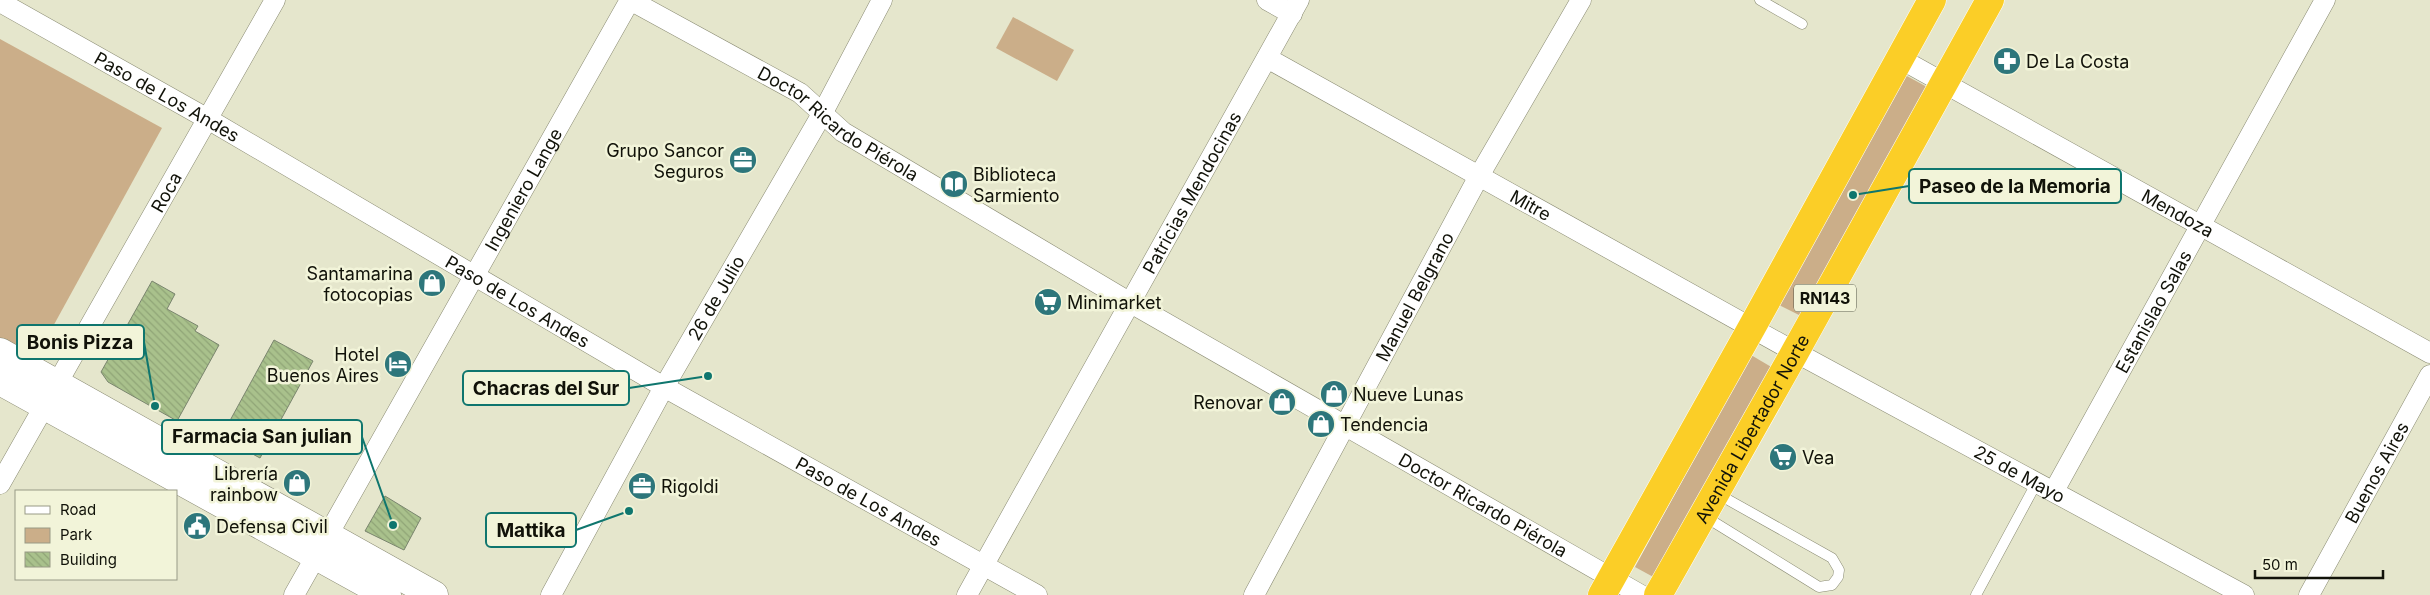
<svg xmlns="http://www.w3.org/2000/svg" width="2430" height="595" viewBox="0 0 2430 595" font-family="Inter,sans-serif">
<style>
.green{fill:#cbae89}
.building{fill:url(#building-back-hatch);stroke:#7a856e}
.lines{fill:none;stroke-linecap:round;stroke-linejoin:round}
.lane-casing{stroke:#898a72;stroke-width:11}
.street-casing{stroke:#898a72;stroke-width:21}
.secondary-casing{stroke:#898a72;stroke-width:29}
.highway-casing{stroke:#fff;stroke-width:29}
.lane{stroke:#fff;stroke-width:10}
.street{stroke:#fff;stroke-width:20}
.secondary{stroke:#fff;stroke-width:28}
.highway{stroke:#fbce27;stroke-width:28}
.labels{text-anchor:middle;dominant-baseline:central;stroke-width:5;stroke-linejoin:round;paint-order:stroke}
.shield{fill:#f2f4d9;stroke:#545647;stroke-width:1}
.shield-label{font-size:16px;font-weight:bold;fill:#111209}
.poi-label{font-size:18px;fill:#111209;stroke:#f2f4d9;text-anchor:start}
.street-label{font-size:18px;fill:#111209;stroke:#f2f4d9}
.leader{fill:none;stroke:#0f766e;stroke-width:2}
.callout-dot{fill:#0f766e;stroke:#f2f4d9;stroke-width:2}
.callout{fill:#f2f4d9;stroke:#0f766e;stroke-width:2}
.callout-label{font-size:19px;text-anchor:middle;font-weight:bold;fill:#111209}
</style>
<defs>
<pattern id="building-back-hatch" width="6" height="6" patternUnits="userSpaceOnUse" patternTransform="scale(1.25)"><rect width="6" height="6" fill="#a9c18c"/><path d="M-1 5l2 2M0 0l6 6M5-1l2 2" fill="none" stroke="#90a577"/></pattern>
</defs>
<rect width="100%" height="100%" fill="#e5e6cc"/>
<g class="green">
<path d="M1013 17 1074 50 1057 81 996 48Z"/>
<path d="M0 39 162 128 34 361 0 342Z"/>
<path d="M1905 75 1927 87 1801 316 1777 304Z"/>
<path d="M1751 355 1773 368 1657 579 1635 567Z"/>
</g>
<g class="building">
<path d="M152 281 175 294 167 309 198 326 195 331 219 345 177 421 108 382 101 372Z"/>
<path d="M274 340 313 361 260 458 221 437Z"/>
<path d="M385 496 421 518 404 550 365 531Z"/>
</g>
<g class="lines">
<defs>
<g id="lane">
<path d="M1760 0 1802 24"/>
<path d="M1704 516 1819 587 1832 585 1838 577 1839 570 1832 558 1716 493"/>
<path d="M1976 595 2037 482"/>
</g>
<g id="street">
<path d="M1267 0 1292 14"/>
<path id="s1" d="M0 2 206 118 664 387 1037 595"/>
<path id="s2" d="M1267 58 1795 352 2244 595"/>
<path id="s3" d="M1899 58 2430 353"/>
<path id="s4" d="M0 484 275 0"/>
<path id="s5" d="M2054 491 2325 0"/>
<path id="s6" d="M294 595 630 0 800 93 843 132 1129 302 1641 595"/>
<path id="s7" d="M551 595 664 387 822 114 882 0"/>
<path id="s8" d="M967 595 1299 0"/>
<path id="s9" d="M1254 595 1479 176 1581 0"/>
<path id="s10" d="M2309 595 2430 375"/>
</g>
<g id="secondary">
<path d="M0 352 434 595"/>
<path d="M0 381 387 595"/>
</g>
<g id="highway">
<path d="M1602 595 1752 327 1932 0"/>
<path id="s11" d="M1658 595 1795 352 1990 0"/>
</g>
</defs>
<use href="#lane" class="lane-casing"/>
<use href="#street" class="street-casing"/>
<use href="#secondary" class="secondary-casing"/>
<use href="#highway" class="highway-casing"/>
<use href="#lane" class="lane"/>
<use href="#street" class="street"/>
<use href="#secondary" class="secondary"/>
<use href="#highway" class="highway"/>
</g>
<defs>
<symbol id="pharmacy-disc" viewBox="-11 -11 22 22"><circle r="9.5" fill="#2d767b" stroke="#f2f4d9"/><path d="M-2-6h4v4h4v4h-4v4h-4v-4h-4v-4h4Z" fill="#fff"/></symbol>
<symbol id="office-disc" viewBox="-11 -11 22 22"><circle r="9.5" fill="#2d767b" stroke="#f2f4d9"/><path d="M-6-3h4V-5.5h4V-3h4V5H-6ZM-1-4.5V-3h2v-1.5ZM-6 0V1H6V0Z" fill="#fff"/></symbol>
<symbol id="library-disc" viewBox="-11 -11 22 22"><circle r="9.5" fill="#2d767b" stroke="#f2f4d9"/><path d="M-6-4Q-3-5.5-.7-3.5V5Q-3 3-6 4ZM6-4Q3-5.5 .7-3.5V5Q3 3 6 4Z" fill="#fff"/></symbol>
<symbol id="shop-disc" viewBox="-11 -11 22 22"><circle r="9.5" fill="#2d767b" stroke="#f2f4d9"/><path d="M-5-2.5h2.3a2.7 3.5 0 0 1 5.4 0H5L5.5 6h-11ZM-1.5-2.5h3a1.5 2.3 0 0 0-3 0Z" fill="#fff"/></symbol>
<symbol id="supermarket-disc" viewBox="-11 -11 22 22"><circle r="9.5" fill="#2d767b" stroke="#f2f4d9"/><path d="M-6-5.5h2.5l.6 2H6L4.5 2H-2.5L-4.4-4H-6ZM-1.5 3.2a1.3 1.3 0 1 0 .1 0ZM3 3.2a1.3 1.3 0 1 0 .1 0Z" fill="#fff"/></symbol>
<symbol id="hotel-disc" viewBox="-11 -11 22 22"><circle r="9.5" fill="#2d767b" stroke="#f2f4d9"/><path d="M-6-4.5h1.5V1H6V5H4.5V3h-9V5H-6ZM-4 0a1.8 1.8 0 1 1 3.6 0ZM.5 0V-2.5h3Q6-2.5 6 0Z" fill="#fff"/></symbol>
<symbol id="civic-disc" viewBox="-11 -11 22 22"><circle r="9.5" fill="#2d767b" stroke="#f2f4d9"/><path d="M-.6-6.5H3V-4.5H.6V-3L4-1V1h2V6H-6V1h2V-1L-.6-3ZM-1.2 2.5V6h2.4V2.5Z" fill="#fff"/></symbol>
</defs>
<g fill-rule="evenodd">
<use href="#pharmacy-disc" x="1991" y="45" width="32" height="32"/>
<use href="#office-disc" x="727" y="144" width="32" height="32"/>
<use href="#library-disc" x="938" y="168" width="32" height="32"/>
<use href="#shop-disc" x="416" y="267" width="32" height="32"/>
<use href="#supermarket-disc" x="1032" y="286" width="32" height="32"/>
<use href="#hotel-disc" x="382" y="348" width="32" height="32"/>
<use href="#shop-disc" x="1318" y="378" width="32" height="32"/>
<use href="#shop-disc" x="1266" y="386" width="32" height="32"/>
<use href="#shop-disc" x="1305" y="408" width="32" height="32"/>
<use href="#supermarket-disc" x="1767" y="441" width="32" height="32"/>
<use href="#shop-disc" x="281" y="467" width="32" height="32"/>
<use href="#office-disc" x="626" y="470" width="32" height="32"/>
<use href="#civic-disc" x="181" y="510" width="32" height="32"/>
</g>
<g class="labels">
<rect class="shield" x="1794" y="284.5" width="62" height="27" rx="4"/>
<g class="shield-label">
<text x="1825" y="298">RN143</text>
</g>
<g class="poi-label">
<text x="2026" y="61">De La Costa</text>
<text x="724" y="150" text-anchor="end">Grupo Sancor<tspan x="724" dy="21">Seguros</tspan></text>
<text x="973" y="174">Biblioteca<tspan x="973" dy="21">Sarmiento</tspan></text>
<text x="413" y="273" text-anchor="end">Santamarina<tspan x="413" dy="21">fotocopias</tspan></text>
<text x="1067" y="302">Minimarket</text>
<text x="379" y="354" text-anchor="end">Hotel<tspan x="379" dy="21">Buenos Aires</tspan></text>
<text x="1353" y="394">Nueve Lunas</text>
<text x="1263" y="402" text-anchor="end">Renovar</text>
<text x="1340" y="424">Tendencia</text>
<text x="1802" y="457">Vea</text>
<text x="278" y="473" text-anchor="end">Librería<tspan x="278" dy="21">rainbow</tspan></text>
<text x="661" y="486">Rigoldi</text>
<text x="216" y="526">Defensa Civil</text>
</g>
<g class="street-label">
<text stroke="none"><textPath href="#s1" startOffset="192">Paso de Los Andes</textPath></text>
<text stroke="none"><textPath href="#s6" startOffset="926">Doctor Ricardo Piérola</textPath></text>
<text stroke="none"><textPath href="#s6" startOffset="466">Ingeniero Lange</textPath></text>
<text stroke="none"><textPath href="#s4" startOffset="336">Roca</textPath></text>
<text stroke="none"><textPath href="#s8" startOffset="461">Patricias Mendocinas</textPath></text>
<text stroke="none"><textPath href="#s2" startOffset="302">Mitre</textPath></text>
<text stroke="none"><textPath href="#s3" startOffset="319">Mendoza</textPath></text>
<text stroke="none"><textPath href="#s9" startOffset="339">Manuel Belgrano</textPath></text>
<text stroke="none"><textPath href="#s7" startOffset="340">26 de Julio</textPath></text>
<text stroke="none"><textPath href="#s1" startOffset="598">Paso de Los Andes</textPath></text>
<text stroke="none"><textPath href="#s5" startOffset="205">Estanislao Salas</textPath></text>
<text stroke="none"><textPath href="#s11" startOffset="191">Avenida Libertador Norte</textPath></text>
<text stroke="none"><textPath href="#s10" startOffset="140">Buenos Aires</textPath></text>
<text stroke="none"><textPath href="#s2" startOffset="860">25 de Mayo</textPath></text>
<text stroke="none"><textPath href="#s1" startOffset="1002">Paso de Los Andes</textPath></text>
<text stroke="none"><textPath href="#s6" startOffset="1676">Doctor Ricardo Piérola</textPath></text>
</g>
</g>
<path class="leader" d="M1853 195L1909 186M155 406L144 342M708 376L629 388M393 525L362 437M629 511L576 530"/>
<g class="callout-dot">
<circle cx="1853" cy="195" r="5"/>
<circle cx="155" cy="406" r="5"/>
<circle cx="708" cy="376" r="5"/>
<circle cx="393" cy="525" r="5"/>
<circle cx="629" cy="511" r="5"/>
</g>
<g class="callout">
<rect x="1909" y="169" width="212" height="34" rx="5"/>
<rect x="17" y="325" width="127" height="34" rx="5"/>
<rect x="463" y="371" width="166" height="34" rx="5"/>
<rect x="162" y="420" width="200" height="34" rx="5"/>
<rect x="486" y="513" width="90" height="34" rx="5"/>
</g>
<g class="callout-label">
<text x="2015" y="193">Paseo de la Memoria</text>
<text x="80" y="349">Bonis Pizza</text>
<text x="546" y="395">Chacras del Sur</text>
<text x="262" y="443">Farmacia San julian</text>
<text x="531" y="537">Mattika</text>
</g>
<rect x="15" y="490" width="162" height="90" fill="#f2f4d9" stroke="#989a86"/>
<rect x="25" y="506" width="25" height="8" fill="#ffffff" stroke="#989a86"/>
<text x="60" y="515" font-size="15" fill="#111209">Road</text>
<rect x="25" y="528" width="25" height="15" fill="#cbae89" stroke="#989a86"/>
<text x="60" y="540" font-size="15" fill="#111209">Park</text>
<rect x="25" y="552" width="25" height="15" fill="url(#building-back-hatch)" stroke="#989a86"/>
<text x="60" y="565" font-size="15" fill="#111209">Building</text>
<path d="M2255 570v8h128v-8" fill="none" stroke="#111209" stroke-width="2.5"/>
<text x="2262" y="570" font-size="15" fill="#111209" stroke="#f2f4d9" stroke-width="4" paint-order="stroke">50 m</text>
</svg>
